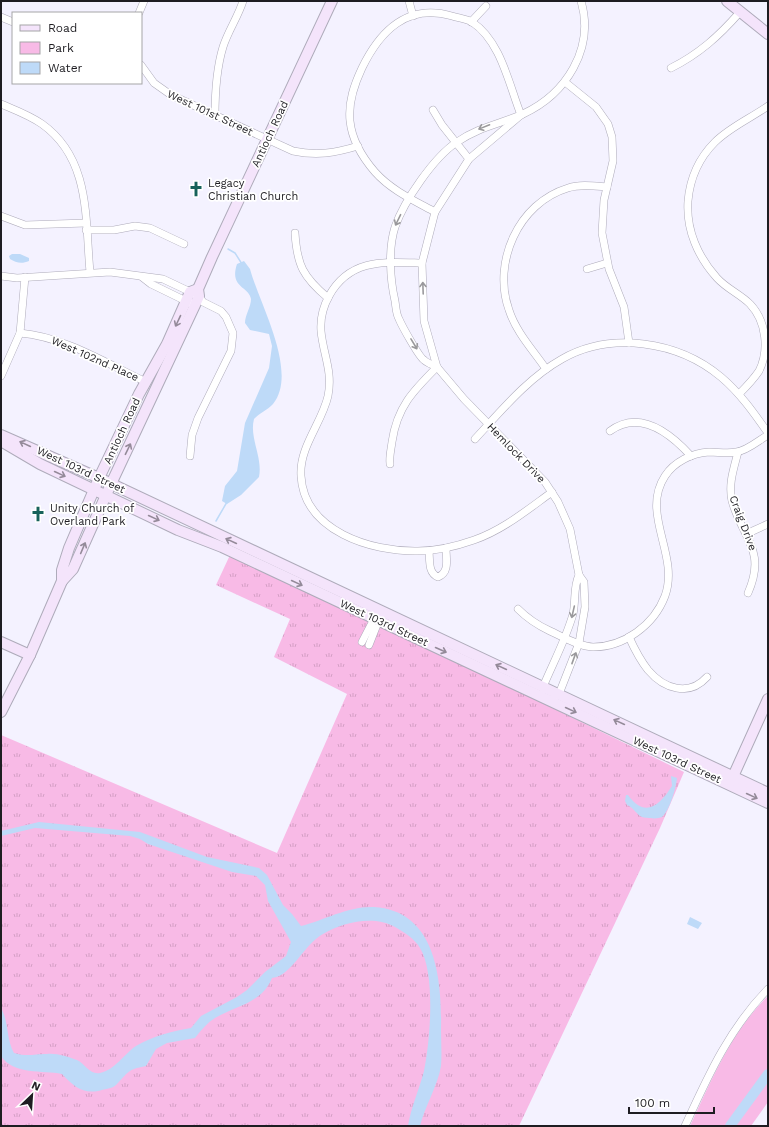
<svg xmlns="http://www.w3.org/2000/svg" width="769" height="1127" viewBox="0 0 769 1127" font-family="'Work Sans',sans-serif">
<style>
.grass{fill:url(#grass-tufts)}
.park{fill:#f8bae6}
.water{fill:#bedaf8}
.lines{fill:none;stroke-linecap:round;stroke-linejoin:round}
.stream{stroke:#bedaf8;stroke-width:1.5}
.river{stroke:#bedaf8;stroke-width:10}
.street-casing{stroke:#aeabba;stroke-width:8}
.secondary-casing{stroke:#aeabba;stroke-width:12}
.street{stroke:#fff;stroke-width:7}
.secondary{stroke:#f4e4fb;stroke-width:10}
.oneway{stroke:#9a999c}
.oneway2{stroke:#948a99}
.labels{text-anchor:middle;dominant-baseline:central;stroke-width:3.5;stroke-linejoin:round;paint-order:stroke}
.street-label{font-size:11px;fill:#1e1d22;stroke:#fff}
.poi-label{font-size:11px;fill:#1e1d22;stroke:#fff;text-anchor:start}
</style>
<defs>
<pattern id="grass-tufts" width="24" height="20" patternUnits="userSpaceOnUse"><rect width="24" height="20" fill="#f8bae6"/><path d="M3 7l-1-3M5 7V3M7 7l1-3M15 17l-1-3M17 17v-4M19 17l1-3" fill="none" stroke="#d49fc5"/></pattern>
</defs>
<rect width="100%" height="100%" fill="#f4f2ff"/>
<path class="grass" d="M230 555 450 658 684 772 660 828 519 1126H1V735L277 853 347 694 274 657 290 619 216 585Z"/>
<path class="park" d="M768 996V1102L751 1126H690C712 1079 731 1032 768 996Z"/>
<g class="water">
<path d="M12 254H20L29 258V261C22 264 16 263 10 259L9 256Z"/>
<path d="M244 261 250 269C259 303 299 372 273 404 268 410 259 413 254 419 249 438 263 457 259 477L241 495 227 504 222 501 225 486 237 471 245 423 269 368 272 346 269 334 250 330 245 323C245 315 251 307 251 299 249 286 229 288 237 264Z"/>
<path d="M671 776 677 778C676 788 670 809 663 816 660 820 646 818 642 817 637 815 634 808 627 805L625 801 626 795H628C645 819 660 805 672 786Z"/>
<path d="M39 822 140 832 207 857 259 868 267 875 283 905 292 914 301 926C325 920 348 906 374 907 437 911 442 981 441 1029 441 1041 442 1054 441 1066 438 1085 425 1106 420 1126H408C411 1107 419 1090 424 1071 430 1042 436 974 420 948 415 939 404 932 395 927 374 915 343 922 323 934 303 945 292 976 272 978 262 1003 236 1006 215 1018 207 1023 201 1030 195 1038L167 1043 156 1049 146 1066C126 1070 129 1072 116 1085 113 1088 106 1089 102 1090 84 1095 74 1087 62 1074 43 1070 13 1075 1 1056V1008C9 1022 6 1039 14 1053 28 1057 33 1054 47 1054 57 1053 68 1057 77 1060 85 1064 90 1075 100 1073 115 1070 124 1054 136 1046 153 1036 172 1031 191 1028L201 1016 237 997 247 990 265 972 286 956 291 942 268 901 265 885 256 876 232 872 148 844 140 839 130 836 35 828 1 836V831Z"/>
<path d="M690 917 702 923 698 929 687 924Z"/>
</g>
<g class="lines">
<g class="stream">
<path d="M228 249 235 253 242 264"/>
<path d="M216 521 227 502"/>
</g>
<path class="river" d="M730 1126 768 1074"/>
<defs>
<g id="street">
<path d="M409 1 413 16"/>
<path d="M139 13 144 1"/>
<path d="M1 17 13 22"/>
<path d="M471 22 486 6"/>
<path d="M141 65 154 83 171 95 293 151C317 156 335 153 358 146"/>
<path d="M671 68C699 54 719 36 740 12"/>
<path d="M565 82 596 107 608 124 612 137 613 161 604 200 602 233 609 269 624 307 629 343"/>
<path d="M1 104C15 110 29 115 42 124 91 159 85 219 90 272"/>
<path d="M433 110 442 125 469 159"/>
<path d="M521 115 469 159 435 212 422 263 424 321 437 367 464 399 545 482 558 502 570 529 579 575 584 582 585 607 579 643 559 694 555 696"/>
<path d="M215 116C215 92 216 70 223 47 228 31 238 17 243 1"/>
<path d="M435 212C413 200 391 190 375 172 362 157 352 140 350 121 348 102 354 85 362 68 380 31 407 3 452 16 458 18 467 19 472 22 501 41 509 85 521 115"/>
<path d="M1 216 25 225 86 223"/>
<path d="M86 230H114L135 226 150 228 184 244"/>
<path d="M295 233C297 265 303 277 328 298"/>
<path d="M422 263C385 262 350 258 329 296 323 307 320 318 321 331 323 354 333 371 328 396 322 423 299 447 301 476 304 531 371 552 418 551 437 551 457 546 474 540 503 530 527 510 552 492"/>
<path d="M587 269 607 263"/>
<path d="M1 276 17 278 110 272 163 279 199 296 203 302 221 311 226 317 233 333 231 351 198 418 192 435 190 456"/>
<path d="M142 277 151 284 190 303"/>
<path d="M20 333C65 337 106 363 146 382"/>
<path d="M437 367C433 365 427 363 424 360 419 357 402 326 399 319 396 314 396 307 395 301 390 279 388 249 395 227 404 201 434 157 457 142 479 127 500 124 523 114 566 94 595 49 581 1"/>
<path d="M546 369C533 350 516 332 509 310 492 263 518 203 568 188 580 184 594 186 607 187"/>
<path d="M1 376 20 333 25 277"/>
<path d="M739 394C746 387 753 380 759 371 769 351 767 322 750 304 740 294 727 289 717 278 698 257 686 230 688 201 690 178 699 158 715 142 730 127 751 118 768 106"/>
<path d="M610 431C640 409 671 434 691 456"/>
<path d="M475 439C501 411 528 378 562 359 611 331 678 341 721 377 740 393 754 413 768 433"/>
<path d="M738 452C734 468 728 484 732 501 742 538 767 550 748 593"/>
<path d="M390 464C389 457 391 450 392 442 397 407 413 391 437 367"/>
<path d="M746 534 768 524"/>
<path d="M429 551C430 561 428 573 438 577 450 572 446 559 446 548"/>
<path d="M518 609C528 619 537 625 550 631 563 637 578 646 593 647 624 647 654 625 665 596 680 555 640 514 665 476 674 462 692 453 709 452 718 452 728 454 736 452 747 451 759 440 768 435"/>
<path d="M629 637C634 648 640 660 648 670 664 689 689 697 707 677"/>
<path d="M362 642 376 615"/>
<path d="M369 645 380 617"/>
<path d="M544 690 543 687C553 663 566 639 573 614 576 601 573 587 579 575"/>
<path d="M685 1126C708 1076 729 1029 768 989"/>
</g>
<g id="secondary">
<path d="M727 1 768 34"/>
<path d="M1 435 99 478 768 793"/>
<path d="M1 441 40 464 178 530 222 547 768 803"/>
<path d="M62 581 73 569 111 484 195 305 199 296 198 289 212 257 332 1"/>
<path d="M1 642 30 655"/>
<path d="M1 712 30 655 62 581V570L69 548 99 478 139 394 167 344 190 292 198 289"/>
<path d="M731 781 768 699"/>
</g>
</defs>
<use href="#street" class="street-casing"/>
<use href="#secondary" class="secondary-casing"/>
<use href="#street" class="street"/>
<use href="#secondary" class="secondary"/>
</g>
<defs><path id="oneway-shaft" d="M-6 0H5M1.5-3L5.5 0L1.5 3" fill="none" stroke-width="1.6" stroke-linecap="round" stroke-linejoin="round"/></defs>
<g class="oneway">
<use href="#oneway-shaft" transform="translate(484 127) rotate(158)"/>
<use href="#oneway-shaft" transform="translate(398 220) rotate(116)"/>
<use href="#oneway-shaft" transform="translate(423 288) rotate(-92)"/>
<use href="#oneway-shaft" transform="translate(414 344) rotate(59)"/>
<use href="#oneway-shaft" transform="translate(573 612) rotate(103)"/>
<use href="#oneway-shaft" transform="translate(574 658) rotate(-70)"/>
</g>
<g class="oneway2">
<use href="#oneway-shaft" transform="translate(178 321) rotate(115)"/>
<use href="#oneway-shaft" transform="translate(25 444) rotate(-155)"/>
<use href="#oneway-shaft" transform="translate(128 449) rotate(-64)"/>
<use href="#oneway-shaft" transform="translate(60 474) rotate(25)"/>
<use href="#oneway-shaft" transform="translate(154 518) rotate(25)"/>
<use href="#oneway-shaft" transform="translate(231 541) rotate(-155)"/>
<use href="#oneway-shaft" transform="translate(83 548) rotate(-67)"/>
<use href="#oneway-shaft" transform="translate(297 583) rotate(25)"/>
<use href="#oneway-shaft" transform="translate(441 650) rotate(24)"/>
<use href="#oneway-shaft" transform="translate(501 667) rotate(-155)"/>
<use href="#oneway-shaft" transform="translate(571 710) rotate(25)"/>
<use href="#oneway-shaft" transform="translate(619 722) rotate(-155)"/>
<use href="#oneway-shaft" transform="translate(752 796) rotate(25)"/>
</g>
<defs>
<symbol id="church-bare" viewBox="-9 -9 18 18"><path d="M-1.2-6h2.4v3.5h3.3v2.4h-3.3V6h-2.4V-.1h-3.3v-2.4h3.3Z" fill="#17625a" stroke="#fff" stroke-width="2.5" paint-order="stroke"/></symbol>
</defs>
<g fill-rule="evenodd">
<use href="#church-bare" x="185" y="178" width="22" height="22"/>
<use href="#church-bare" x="27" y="503" width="22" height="22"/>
</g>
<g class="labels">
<g class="street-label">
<text transform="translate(210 113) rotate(25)">West 101st Street</text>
<text transform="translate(270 134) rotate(-65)">Antioch Road</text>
<text transform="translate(95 359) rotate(24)">West 102nd Place</text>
<text transform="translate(122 431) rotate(-65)">Antioch Road</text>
<text transform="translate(516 453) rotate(46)">Hemlock Drive</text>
<text transform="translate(81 470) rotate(25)">West 103rd Street</text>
<text transform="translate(743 523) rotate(69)">Craig Drive</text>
<text transform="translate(384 623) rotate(25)">West 103rd Street</text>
<text transform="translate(677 760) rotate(25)">West 103rd Street</text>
</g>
<g class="poi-label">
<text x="208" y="183">Legacy<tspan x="208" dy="13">Christian Church</tspan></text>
<text x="50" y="508">Unity Church of<tspan x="50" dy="13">Overland Park</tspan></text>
</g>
</g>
<rect width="769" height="1127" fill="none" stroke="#1e1d22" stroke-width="4"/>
<rect x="12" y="12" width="130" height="72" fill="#ffffff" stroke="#a5a5a7"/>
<rect x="20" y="25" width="20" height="6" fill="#f4e4fb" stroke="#a5a5a7"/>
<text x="48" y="32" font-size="12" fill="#1e1d22">Road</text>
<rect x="20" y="42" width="20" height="12" fill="#f8bae6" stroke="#a5a5a7"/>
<text x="48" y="52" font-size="12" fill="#1e1d22">Park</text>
<rect x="20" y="62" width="20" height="12" fill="#bedaf8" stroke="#a5a5a7"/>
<text x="48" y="72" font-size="12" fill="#1e1d22">Water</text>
<g transform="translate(32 1095) rotate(25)" stroke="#ffffff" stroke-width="3" paint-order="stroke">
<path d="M0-3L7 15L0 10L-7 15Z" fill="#1e1d22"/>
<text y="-6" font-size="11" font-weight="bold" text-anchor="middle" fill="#1e1d22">N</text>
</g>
<path d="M629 1107v6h85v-6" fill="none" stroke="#1e1d22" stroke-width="2"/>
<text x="635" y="1107" font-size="12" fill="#1e1d22" stroke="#ffffff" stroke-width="3" paint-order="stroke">100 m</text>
</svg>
